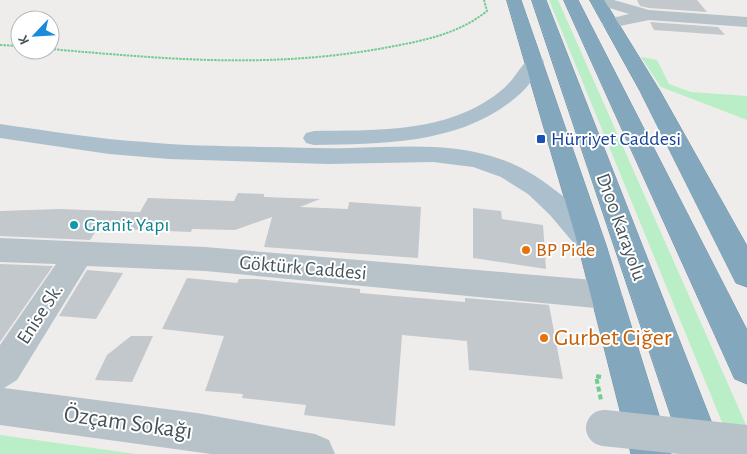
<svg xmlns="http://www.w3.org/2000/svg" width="747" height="454" viewBox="0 0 747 454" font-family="'Alegreya Sans',sans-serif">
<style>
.green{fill:#b9eec6}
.building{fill:#c3c8cc}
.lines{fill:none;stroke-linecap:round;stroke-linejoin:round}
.highway-casing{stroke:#6e92a7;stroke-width:1}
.path-far1{stroke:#71cc92;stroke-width:2;stroke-dasharray:2.5 1;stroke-linecap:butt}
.path{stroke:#71cc92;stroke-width:4;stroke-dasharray:5 3;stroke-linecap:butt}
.minor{fill:#b7c3c9;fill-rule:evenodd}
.major{fill:#abc0cc;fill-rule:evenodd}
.highway{fill:#83a7bc;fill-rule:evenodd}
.minor-bridge{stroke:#b7c3c9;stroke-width:36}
.transit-dot{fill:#1a4fb4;stroke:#fff;stroke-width:2}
.culture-dot{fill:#0f9aa8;stroke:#fff;stroke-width:2}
.food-dot{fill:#e8710a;stroke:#fff;stroke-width:2}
.labels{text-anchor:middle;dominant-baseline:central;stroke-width:4;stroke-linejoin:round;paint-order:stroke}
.transit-label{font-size:20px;fill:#164399;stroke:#fff;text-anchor:start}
.culture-label{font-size:20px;fill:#0d838f;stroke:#fff;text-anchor:start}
.street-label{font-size:20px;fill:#455359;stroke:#fff}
.food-label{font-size:20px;fill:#c56008;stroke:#fff;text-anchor:start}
.near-food-label{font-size:24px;fill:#c56008;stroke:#fff;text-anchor:start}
.near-street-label{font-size:24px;fill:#455359;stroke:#fff}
</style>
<rect width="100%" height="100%" fill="#efecec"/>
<g class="green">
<path d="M549 0H558L747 427 735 454Z"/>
<path d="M641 57 657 60 669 84 691 92 747 96V120L661 87Z"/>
<path d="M0 435 136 454H0Z"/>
</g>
<g class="building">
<path d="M637 0H697L707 12 649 8 640 6Z"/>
<path d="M650 22 718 27 725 35 654 30Z"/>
<path d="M238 193 264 194V197L320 199 300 207 348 209 349 202 421 207 418 258 264 247 272 217 235 230 192 229 191 232 98 228 90 240 0 236V211L59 209 140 212 148 198 234 201Z"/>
<path d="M473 208 501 211 502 219 543 225 546 269 473 258Z"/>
<path d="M0 264 53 266 0 342Z"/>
<path d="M87 270 123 273 96 319 59 316Z"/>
<path d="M187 278 237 283 239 279H256L360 289V293L465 302V298L549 305 563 379 469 370 467 341 402 335 395 426 304 415 306 405 242 398 243 394 205 391 224 336 162 329Z"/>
<path d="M131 336H153L132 382 95 380 107 355Z"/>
</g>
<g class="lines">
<defs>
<g id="highway">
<path d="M507 0H521L606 245 671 454H631L578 245Z"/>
<path d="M532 0H546L724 454H684Z"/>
<path d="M564 0H578L747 330V384L735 379Z"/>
<path d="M590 0H604L660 91 747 246V287L736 283 640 91Z"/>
</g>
</defs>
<use href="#highway" class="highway-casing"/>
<g class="path-far1">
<path d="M0 45 20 46"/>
<path d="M50 49C166 59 268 69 384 48 421 41 457 35 487 11L484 0"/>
</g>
<path class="path" d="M601 377 596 376 601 400"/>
<g class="minor">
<path d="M591 0H614L649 10 747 17V27L649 20 610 28 604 26 602 23 604 20 629 14 593 3Z"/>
<path d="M0 238 205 247 606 281 617 285 622 295 617 305 606 309 205 271 87 266 17 380 4 388 197 413 315 434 329 440 335 454H211L0 425V345L56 264 0 262Z"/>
</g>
<g class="major">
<path d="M535 56 542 58 544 62C537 72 530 85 521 93 466 144 385 144 314 145L306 143 303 138 306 133 314 131C371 130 435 133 485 102 493 97 503 90 509 83 518 74 523 60 535 56Z"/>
<path d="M0 124C49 131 97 139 146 142 186 146 227 146 267 147 295 147 322 149 350 148 401 147 454 142 503 160 538 172 589 213 606 245L602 253 592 256 582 253 550 215 528 194 501 177 473 167 433 162 328 164 169 159 109 154 0 138Z"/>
</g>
<use href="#highway" class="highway"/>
<path class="minor-bridge" d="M604 428 747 443"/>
</g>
<rect class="transit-dot" x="536" y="134" width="10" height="10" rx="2.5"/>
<circle class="culture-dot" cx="74" cy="225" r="5"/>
<g class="food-dot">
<circle cx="526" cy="250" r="5"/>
<circle cx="544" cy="338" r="5"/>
</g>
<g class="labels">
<g class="transit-label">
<text x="551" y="139">Hürriyet Caddesi</text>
</g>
<g class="culture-label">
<text x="84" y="225">Granit Yapı</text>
</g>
<g class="street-label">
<text transform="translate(621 227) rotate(70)">D100 Karayolu</text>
<text transform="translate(303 268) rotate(5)">Göktürk Caddesi</text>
<text transform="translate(40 314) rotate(-57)">Enise Sk.</text>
</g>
<g class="food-label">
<text x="536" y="250">BP Pide</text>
</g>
<g class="near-food-label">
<text x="554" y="338">Gurbet Ciğer</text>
</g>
<g class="near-street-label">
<text transform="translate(128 423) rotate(8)">Özçam Sokağı</text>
</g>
</g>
<g transform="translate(35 35) rotate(245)"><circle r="24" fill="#ffffff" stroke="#b5babd"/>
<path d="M0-4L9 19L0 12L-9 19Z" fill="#198adc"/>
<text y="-8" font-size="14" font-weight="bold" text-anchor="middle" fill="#455359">K</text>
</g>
</svg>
